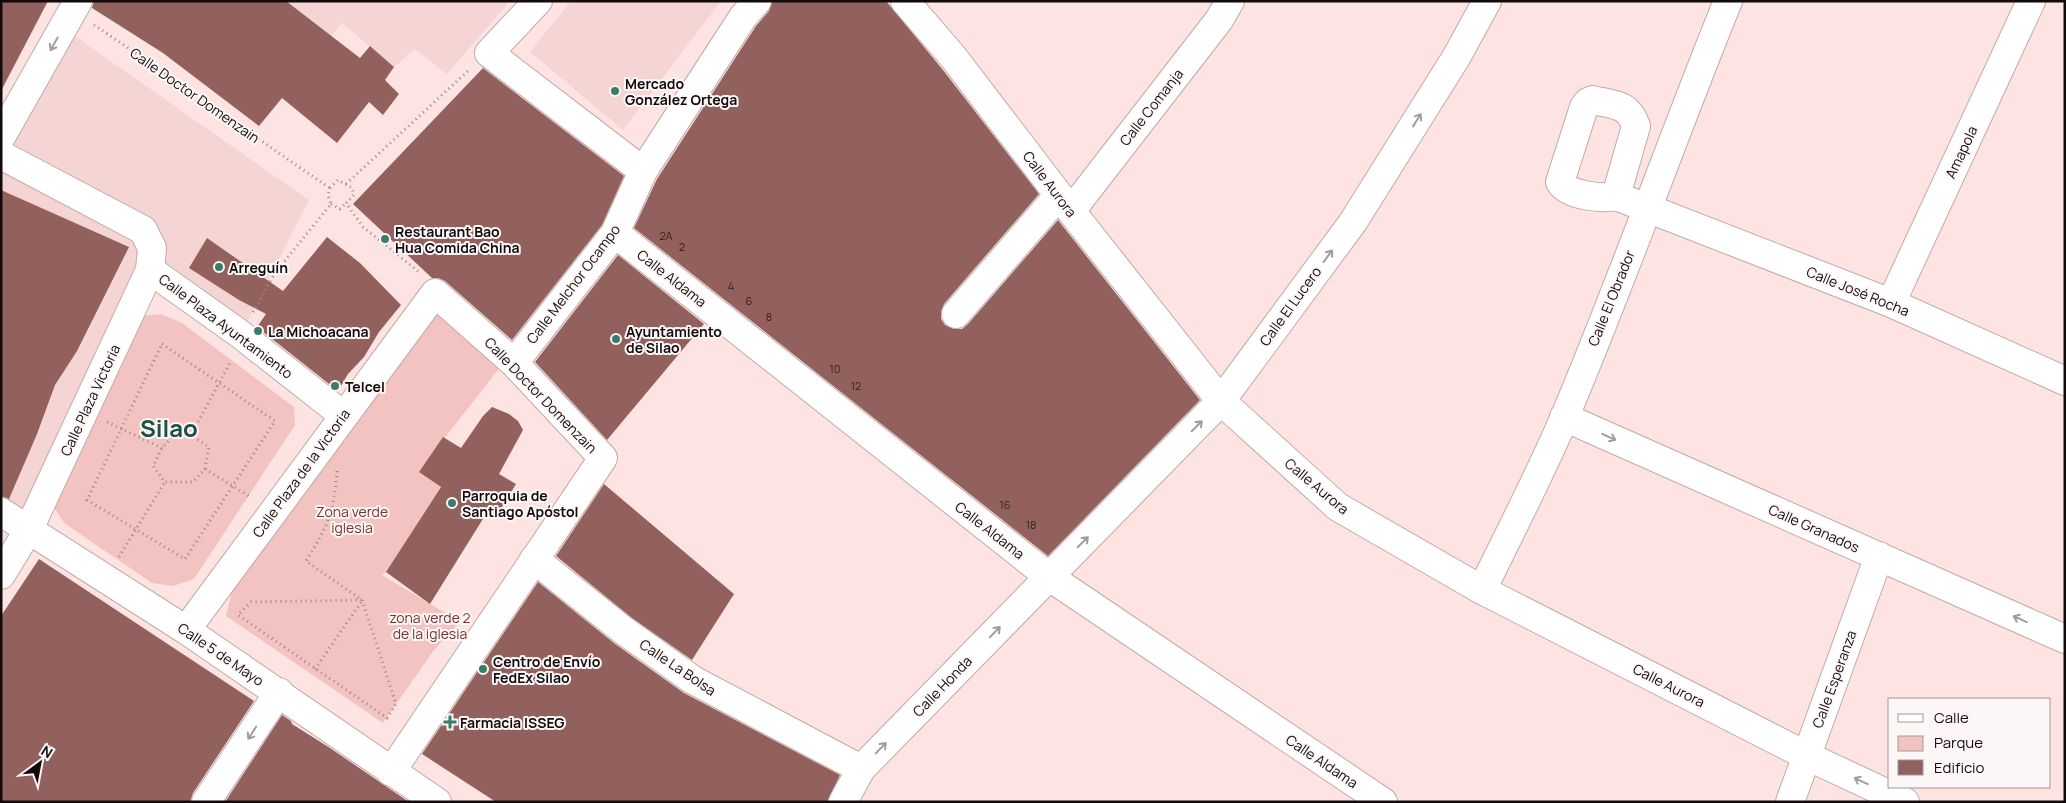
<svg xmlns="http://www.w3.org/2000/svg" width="2066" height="803" viewBox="0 0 2066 803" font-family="Manrope,sans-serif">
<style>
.built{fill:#f5d5d3}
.green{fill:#f2c3c0}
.building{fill:#92615e}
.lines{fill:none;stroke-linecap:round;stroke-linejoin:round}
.minor-casing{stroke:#c1aaa8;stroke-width:30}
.major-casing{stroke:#c1aaa8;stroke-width:30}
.path{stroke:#9a8887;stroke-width:3;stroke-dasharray:1 4;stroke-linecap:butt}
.minor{stroke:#fff;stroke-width:28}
.major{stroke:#fff;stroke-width:28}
.oneway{stroke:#a19d9d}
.poi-dot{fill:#3b7b69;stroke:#fcf7f6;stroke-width:2}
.labels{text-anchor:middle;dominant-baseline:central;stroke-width:4;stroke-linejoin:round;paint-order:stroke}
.number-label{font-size:11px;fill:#332020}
.poi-label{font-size:14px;font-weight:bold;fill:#130b0b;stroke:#fcf7f6;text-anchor:start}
.street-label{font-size:14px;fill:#130b0b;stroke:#fcf7f6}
.park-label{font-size:14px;fill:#763332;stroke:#fcf7f6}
.town-label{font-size:24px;font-weight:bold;fill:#1e5143;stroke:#fcf7f6}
</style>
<rect width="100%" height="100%" fill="#fde4e3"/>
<g class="built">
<path d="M196 1H510L447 74 415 49 394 67 342 23 259 126 163 53Z"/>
<path d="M571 1H721L623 130 530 52Z"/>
<path d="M72 34 309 200 247 322 162 265 164 247 8 144Z"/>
<path d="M1 168 152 248 17 522 1 511Z"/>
</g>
<g class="green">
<path d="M438 307 501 366 432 454 420 472 441 487 386 572 382 575 460 622 434 650 383 723 226 616 235 579Z"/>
<path d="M161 314 182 323 294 407 295 425 194 579 173 586 152 583 64 523 53 506 140 316Z"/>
</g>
<g class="building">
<path d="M1 1H48L1 91Z"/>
<path d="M94 1H286L360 58 370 46 394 67 385 80 399 94 383 115 369 102 337 143 282 98 259 126 163 53 92 8Z"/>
<path d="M772 1H886L943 70 1039 194 944 304 941 312V319L945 325 954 329H962L968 324 1058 220 1200 400 1048 556 634 228 657 179 756 26 769 11Z"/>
<path d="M483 68 624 176 602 225 512 340 445 281 438 278H432L353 204Z"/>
<path d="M1 190 129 247 77 351 55 385 37 434 9 499 1 496Z"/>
<path d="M327 237 360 263 401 305 379 332 364 357 348 374 338 391 257 327 266 314 239 300 189 268 207 238 283 291Z"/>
<path d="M618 255 704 324 607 440 535 362Z"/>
<path d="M492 407 509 414 518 421 523 430 499 474 516 484 496 517 486 514 430 604 386 572 441 487 419 472 443 437 461 448 483 416Z"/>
<path d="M604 484 734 594 692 660 632 618 556 556Z"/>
<path d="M39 559 254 701 193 793 190 802H1V616Z"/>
<path d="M538 582 614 643 684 693 840 775 827 802H496L422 754Z"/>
<path d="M282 715 291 721 292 724 330 748 409 802H225Z"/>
</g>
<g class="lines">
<defs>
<g id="minor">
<path d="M538 1 489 53 643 171"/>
<path d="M905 1 954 58 1071 211 1221 401 1338 507 1482 590 1807 756 1905 802"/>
<path d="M1 137 78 1"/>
<path d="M1 155 143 230 152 248 150 270 240 334 343 415"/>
<path d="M1616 196 1636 126C1628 103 1614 105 1593 100L1588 102 1584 107 1560 182C1568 196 1603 199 1616 196L1891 303 2065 381"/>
<path d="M1071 211 1219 20 1230 1"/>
<path d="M615 233 1048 576 1383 802"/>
<path d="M1891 303 2031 1"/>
<path d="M956 314 1058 196"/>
<path d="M514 363 615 233 643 171 743 17 757 1"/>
<path d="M1564 417 2065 639"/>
<path d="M534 559 623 630 693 680 861 769"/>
<path d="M1 575 29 529 150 270"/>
<path d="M1482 590C1510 532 1540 475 1565 416 1623 279 1672 139 1728 1"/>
<path d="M186 630 435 293 514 363 603 458 391 772"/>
<path d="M206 802 279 692"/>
<path d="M843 802 861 769 1221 401 1353 222 1457 56 1487 1"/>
<path d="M1790 802 1879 556"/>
</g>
<path id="major" d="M1 512 186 630 437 802"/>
</defs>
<use href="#minor" class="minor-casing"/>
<use href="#major" class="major-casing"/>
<g class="path">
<path d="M94 25C174 78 251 135 330 188"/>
<path d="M346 184 470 69"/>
<path d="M330 188 338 180 352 188 354 195 346 203 363 227 419 272"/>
<path d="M331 204 340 209 346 203"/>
<path d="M253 312 275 273 331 204 328 195 330 188"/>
<path d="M162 344 275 421 185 559 87 500Z"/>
<path d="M107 422 162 448"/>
<path d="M174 435H191L209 447 205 469 193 482H165L153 466 162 448Z"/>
<path d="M191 435 231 361"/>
<path d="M205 469 249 496"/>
<path d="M337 471C334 512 328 526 306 561L362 600 396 704 387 718 238 615 251 602 362 600"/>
<path d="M119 557 165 482"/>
<path d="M315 669 362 601"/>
</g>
<use href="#minor" class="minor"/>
<use href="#major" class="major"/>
</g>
<defs><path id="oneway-shaft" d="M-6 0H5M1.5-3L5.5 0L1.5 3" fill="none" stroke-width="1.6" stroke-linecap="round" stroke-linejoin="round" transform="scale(1.25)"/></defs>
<g class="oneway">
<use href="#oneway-shaft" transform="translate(54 44) rotate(119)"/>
<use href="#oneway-shaft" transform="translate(1417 120) rotate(-58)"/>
<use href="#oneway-shaft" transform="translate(1328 256) rotate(-54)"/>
<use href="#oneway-shaft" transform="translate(1197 426) rotate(-45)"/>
<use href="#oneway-shaft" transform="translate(1609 437) rotate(24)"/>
<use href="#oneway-shaft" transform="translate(1083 542) rotate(-45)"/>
<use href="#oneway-shaft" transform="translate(2020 619) rotate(-156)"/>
<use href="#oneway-shaft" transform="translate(995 632) rotate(-46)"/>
<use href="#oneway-shaft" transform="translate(252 733) rotate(123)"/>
<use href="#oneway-shaft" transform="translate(881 748) rotate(-46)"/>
<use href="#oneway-shaft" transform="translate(1861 781) rotate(-155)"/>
</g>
<g class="poi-dot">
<circle cx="615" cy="91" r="5"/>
<circle cx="385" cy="239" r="5"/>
<circle cx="219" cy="267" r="5"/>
<circle cx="258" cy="331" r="5"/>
<circle cx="616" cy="339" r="5"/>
<circle cx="335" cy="386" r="5"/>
<circle cx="452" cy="503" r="5"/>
<circle cx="483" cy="669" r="5"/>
<path d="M447.5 714.5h5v5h5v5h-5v5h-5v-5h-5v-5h5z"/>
</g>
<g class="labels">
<g class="number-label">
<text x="666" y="235">2A</text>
<text x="682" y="246">2</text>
<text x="731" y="285">4</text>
<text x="749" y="300">6</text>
<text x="769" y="316">8</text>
<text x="835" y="368">10</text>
<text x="856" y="385">12</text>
<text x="1005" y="504">16</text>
<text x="1031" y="524">18</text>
</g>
<g class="poi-label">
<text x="625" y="83">Mercado<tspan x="625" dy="16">González Ortega</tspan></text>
<text x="395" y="231">Restaurant Bao<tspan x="395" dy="16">Hua Comida China</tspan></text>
<text x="229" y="267">Arreguín</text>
<text x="268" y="331">La Michoacana</text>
<text x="626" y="331">Ayuntamiento<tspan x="626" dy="16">de Silao</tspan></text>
<text x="345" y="386">Telcel</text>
<text x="462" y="495">Parroquia de<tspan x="462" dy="16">Santiago Apóstol</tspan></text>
<text x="493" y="661">Centro de Envío<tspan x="493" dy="16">FedEx Silao</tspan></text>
<text x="460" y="722">Farmacia ISSEG</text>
</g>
<g class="street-label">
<text transform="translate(195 95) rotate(35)">Calle Doctor Domenzain</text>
<text transform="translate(1151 107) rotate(-52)">Calle Comanja</text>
<text transform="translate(1961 152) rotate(-65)">Amapola</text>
<text transform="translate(1050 184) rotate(53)">Calle Aurora</text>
<text transform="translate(672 278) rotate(38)">Calle Aldama</text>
<text transform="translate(573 284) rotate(-53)">Calle Melchor Ocampo</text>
<text transform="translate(1858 291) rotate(22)">Calle José Rocha</text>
<text transform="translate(1611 298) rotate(-68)">Calle El Obrador</text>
<text transform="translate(1290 306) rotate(-54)">Calle El Lucero</text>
<text transform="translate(226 326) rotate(37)">Calle Plaza Ayuntamiento</text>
<text transform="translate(541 395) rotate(46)">Calle Doctor Domenzain</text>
<text transform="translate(90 400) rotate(-65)">Calle Plaza Victoria</text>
<text transform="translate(301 473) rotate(-54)">Calle Plaza de la Victoria</text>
<text transform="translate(1317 486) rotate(40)">Calle Aurora</text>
<text transform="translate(1814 528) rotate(24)">Calle Granados</text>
<text transform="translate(990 530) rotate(38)">Calle Aldama</text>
<text transform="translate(221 654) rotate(34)">Calle 5 de Mayo</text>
<text transform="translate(678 667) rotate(34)">Calle La Bolsa</text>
<text transform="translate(1834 679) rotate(-70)">Calle Esperanza</text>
<text transform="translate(1669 685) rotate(27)">Calle Aurora</text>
<text transform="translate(942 686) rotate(-46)">Calle Honda</text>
<text transform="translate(1322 761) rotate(34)">Calle Aldama</text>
</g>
<g class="park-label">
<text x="352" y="511">Zona verde<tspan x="352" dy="16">iglesia</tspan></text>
<text x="430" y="617">zona verde 2<tspan x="430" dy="16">de la iglesia</tspan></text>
</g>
<g class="town-label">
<text x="169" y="427">Silao</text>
</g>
</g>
<rect width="2066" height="803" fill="none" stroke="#130b0b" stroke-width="5"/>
<rect x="1888" y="698" width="162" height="90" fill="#fcf7f6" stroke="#9f9998"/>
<rect x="1898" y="714" width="25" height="8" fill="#ffffff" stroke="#9f9998"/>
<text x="1934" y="723" font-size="15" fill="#130b0b">Calle</text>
<rect x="1898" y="736" width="25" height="15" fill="#f2c3c0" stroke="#9f9998"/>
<text x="1934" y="748" font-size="15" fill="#130b0b">Parque</text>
<rect x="1898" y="760" width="25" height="15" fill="#92615e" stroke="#9f9998"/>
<text x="1934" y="773" font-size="15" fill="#130b0b">Edificio</text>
<g transform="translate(40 763) rotate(32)" stroke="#fcf7f6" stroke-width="4" paint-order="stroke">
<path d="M0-4L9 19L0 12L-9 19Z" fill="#130b0b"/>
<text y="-8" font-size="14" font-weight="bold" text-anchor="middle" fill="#130b0b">N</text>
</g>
</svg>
